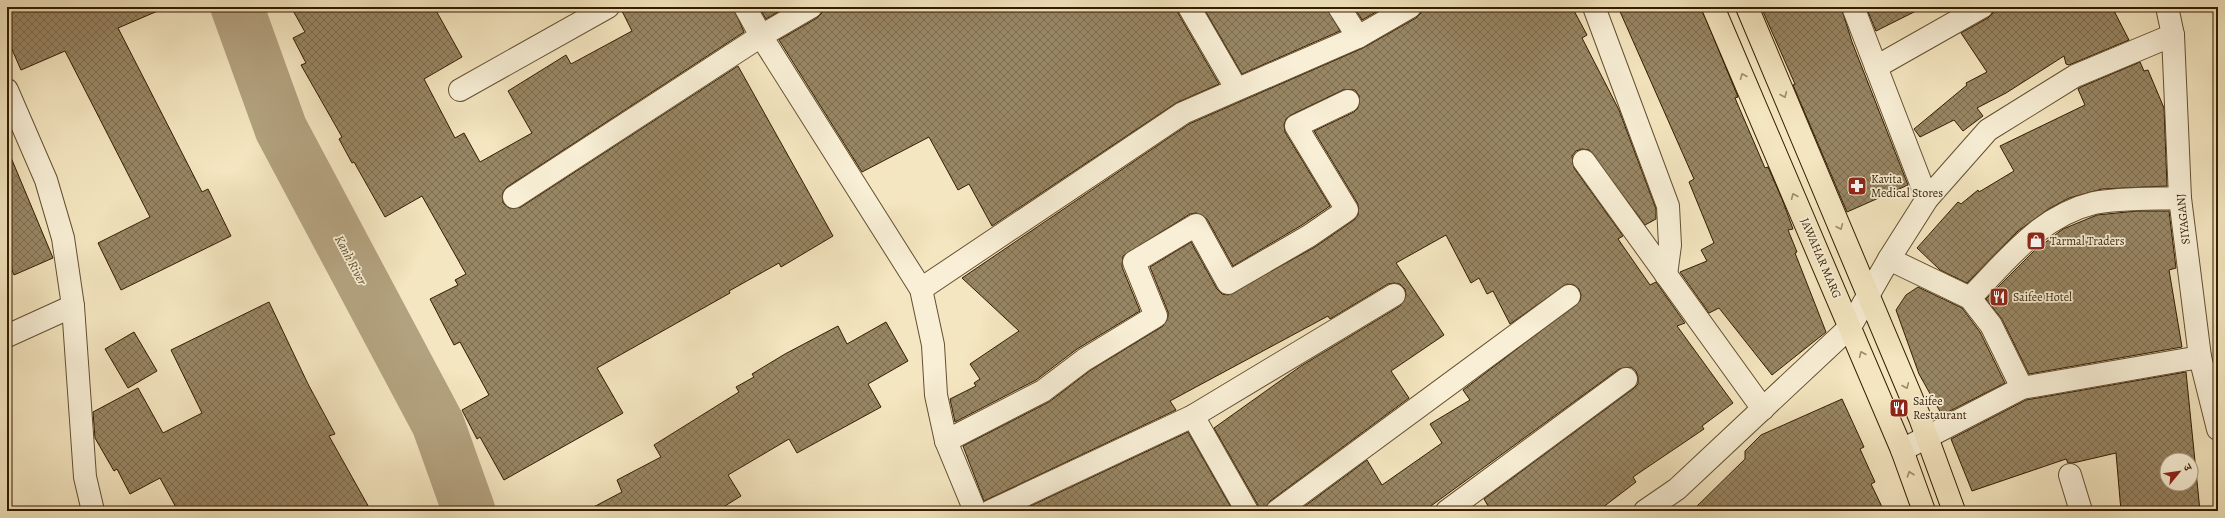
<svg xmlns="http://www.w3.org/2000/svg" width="2225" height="518" viewBox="0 0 2225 518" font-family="Alegreya,'Noto Serif Devanagari',serif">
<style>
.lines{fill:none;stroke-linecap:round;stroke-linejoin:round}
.river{stroke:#b3a27f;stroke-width:53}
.building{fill:url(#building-cross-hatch);stroke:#341d00;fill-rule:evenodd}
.minor-casing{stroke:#644f30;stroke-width:24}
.major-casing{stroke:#341d00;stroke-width:24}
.minor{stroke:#f8efd6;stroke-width:22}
.major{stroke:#f4e6c0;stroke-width:22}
.oneway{stroke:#9e8c6a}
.labels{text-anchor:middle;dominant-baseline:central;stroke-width:3.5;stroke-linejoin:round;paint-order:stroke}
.poi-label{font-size:12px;fill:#341d00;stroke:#f8efd6;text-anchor:start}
.street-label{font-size:12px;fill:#341d00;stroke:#f8efd6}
.water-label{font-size:13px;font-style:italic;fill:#604c2c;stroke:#f8efd6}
</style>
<defs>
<pattern id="building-cross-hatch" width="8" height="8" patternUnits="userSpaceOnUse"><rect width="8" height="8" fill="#988664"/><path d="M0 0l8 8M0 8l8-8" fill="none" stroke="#7d6d50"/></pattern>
</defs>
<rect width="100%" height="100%" fill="#f4e6c0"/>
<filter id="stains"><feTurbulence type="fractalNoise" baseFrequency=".005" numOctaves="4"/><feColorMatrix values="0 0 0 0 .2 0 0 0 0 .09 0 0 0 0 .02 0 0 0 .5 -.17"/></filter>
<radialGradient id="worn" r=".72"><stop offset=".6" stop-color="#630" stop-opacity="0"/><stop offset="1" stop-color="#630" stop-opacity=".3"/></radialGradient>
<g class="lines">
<path class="river" d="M237 7 281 129 438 424 469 511"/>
</g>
<g class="building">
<path d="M7 7H167L118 28 202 192 208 189 231 236 121 290 98 243 150 217 65 51 21 70 7 38Z"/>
<path d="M291 7H434L462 57 424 79 455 138 464 133 480 162 532 133 508 91 566 55 571 64 632 31 620 7H733L744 32 507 187 503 192V203L509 208 521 207 738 66 833 236 781 267 779 263 729 291 730 293 597 368 623 413 504 480 480 437 477 439 462 410 489 395 460 342 454 345 430 299 458 285 455 280 466 274 422 196 385 217 354 162 352 163 339 139 342 137 301 65 306 63 293 38 305 32Z"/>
<path d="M759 7H786L766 19Z"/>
<path d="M823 7H1177L1178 13 1219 84 1176 103 992 226 969 184 958 190 929 137 862 172 779 40 817 18 822 13Z"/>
<path d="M1203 7H1327L1340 31 1242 74Z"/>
<path d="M1354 7H1385L1362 20Z"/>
<path d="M1422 7H1572L1587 35 1582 38 1619 110 1656 209V219L1645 225 1589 150 1582 149 1576 151 1572 156 1574 168 1623 236 1618 239 1650 285 1656 282 1685 323 1677 326 1733 403 1702 426 1704 429 1633 477 1636 482 1598 511H1491L1484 499 1633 389 1638 384V377L1636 371 1631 367 1619 369 1424 511H1308L1305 506 1367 460 1382 485 1442 443 1430 424 1470 400 1463 390 1580 301 1581 295 1579 289 1574 285 1567 284 1510 324 1493 291 1487 294 1479 278 1471 283 1446 235 1396 263 1444 335 1391 371 1409 398 1270 501 1264 511H1259L1258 505 1214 428 1301 366 1400 306 1406 295 1405 289 1400 284 1394 283 1388 284 1330 319 1328 316 1170 401 1176 410 984 501 963 446 1049 402 1091 370 1163 326 1168 317V312L1150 267 1191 242 1217 289 1222 294 1228 295 1315 247 1354 220 1358 215V204L1314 131 1354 112 1358 108 1359 96 1355 90H1343L1291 115 1286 119 1284 125 1285 132 1330 206 1302 225 1233 266 1207 219 1196 213 1190 214 1123 256 1122 267 1140 311 1077 349 1036 380 955 422 950 399 976 386 974 383 980 379 970 364 1019 331 962 278 1189 124 1363 48 1416 18 1421 13Z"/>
<path d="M1618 7H1701L1738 97 1735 98 1765 168 1768 167 1782 199 1793 229 1788 230 1797 252 1795 253 1826 332 1772 375 1719 308 1709 313 1680 272 1707 261 1701 250 1714 243 1689 182 1694 179Z"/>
<path d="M1761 7H1841L1852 42 1908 185 1847 212 1793 85 1795 84Z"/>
<path d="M1866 7H1924L1876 31Z"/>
<path d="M1944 7H1957L1948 12Z"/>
<path d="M1994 7H2112L2129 40 2069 65 2066 64 2064 56 2006 93 1977 108 1983 116 1963 131 1954 120 1920 137 1914 129 1967 85 1966 83 1987 72 1961 33 1988 18 1993 13Z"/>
<path d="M2140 62 2144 71 2148 70 2164 108 2167 186 2102 189 2069 198 2050 208 2018 231 1967 283 1940 270 1917 248 1958 202 1961 204 1978 190 1979 192 2014 171 2000 146 2085 105 2078 89 2081 87Z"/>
<path d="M7 148 53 258 14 275 7 258Z"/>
<path d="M2137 211H2169L2176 268 2169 270 2182 347 2029 374 2002 319 1986 299 2034 251 2063 229 2097 215Z"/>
<path d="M1918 287 1962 308 1980 332 2005 383 1942 415 1919 374 1896 310 1906 295Z"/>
<path d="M269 302 308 384 335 434 329 436 371 511H178L160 478 130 494 117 469 114 471 95 438 93 412 138 388 163 433 202 413 171 350Z"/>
<path d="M886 322 908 361 868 384 881 407 797 453 789 439 728 475 741 496 717 511H586L622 492 617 480 661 457 654 445 739 392 736 387 754 377 752 374 785 354 838 326 847 344Z"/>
<path d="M134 332 157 371 128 388 105 349Z"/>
<path d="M2186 372 2200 511H2121L2116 453 2073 463H2068L2066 459 1972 491 1951 439 2026 400ZM2167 460H2191V484H2167Z"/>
<path d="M1842 399 1864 447 1860 449 1875 482 1871 484 1884 511H1692L1745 459V451L1761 435Z"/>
<path d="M1188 432 1233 511H1020Z"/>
</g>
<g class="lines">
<defs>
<g id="minor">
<path d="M745 7 761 36 921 289 933 345 936 395 946 441 975 511"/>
<path d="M1189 7 1236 88"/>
<path d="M1339 7 1358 37"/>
<path d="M1594 7 1668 206 1670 245 1666 275"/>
<path d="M1853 7 1927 199"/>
<path d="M2167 7 2173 35 2180 198 2200 357 2218 429"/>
<path d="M1876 67 1982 7"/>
<path d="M7 90 46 180 63 238 73 306 85 477 93 511"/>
<path d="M460 90 608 7"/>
<path d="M1584 161 1763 409"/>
<path d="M514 197 761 36 811 7"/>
<path d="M1889 259 1970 298 1991 325 2022 388"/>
<path d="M921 289 1183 113 1358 37 1410 7"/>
<path d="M1970 298C2007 260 2040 216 2094 203 2118 198 2155 199 2180 198"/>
<path d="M7 336 73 306"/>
<path d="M1193 416 1247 511"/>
<path d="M946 441 1043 391 1084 360 1156 316 1134 262 1196 225 1228 283 1309 236 1347 210 1296 126 1348 101"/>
<path d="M1902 450 2022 388 2200 357"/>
<path d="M2070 475 2081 511"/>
<path d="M991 511 1193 416 1394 295"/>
<path d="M1277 511 1569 296"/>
<path d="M1447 511 1626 379"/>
<path d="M1645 511 1677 489 1850 327 1889 259 1927 199 1988 130 2075 76 2173 35"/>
</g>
<g id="major">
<path d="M1713 7 1902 450 1924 511"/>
<path d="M1747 7 1920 418 1954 511"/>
</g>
</defs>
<use href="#minor" class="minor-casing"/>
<use href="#major" class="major-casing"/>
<use href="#minor" class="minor"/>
<use href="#major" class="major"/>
</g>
<defs><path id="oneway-chevron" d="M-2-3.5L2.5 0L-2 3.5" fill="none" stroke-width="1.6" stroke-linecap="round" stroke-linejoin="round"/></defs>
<g class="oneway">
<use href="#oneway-chevron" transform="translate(1743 76) rotate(-113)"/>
<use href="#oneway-chevron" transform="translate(1784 95) rotate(67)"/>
<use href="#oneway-chevron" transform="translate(1794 196) rotate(-113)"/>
<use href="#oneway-chevron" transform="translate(1840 227) rotate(67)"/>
<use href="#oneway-chevron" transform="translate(1862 354) rotate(-113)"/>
<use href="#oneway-chevron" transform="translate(1906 386) rotate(67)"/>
<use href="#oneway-chevron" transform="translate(1910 474) rotate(-109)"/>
</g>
<defs>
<symbol id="pharmacy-square" viewBox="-11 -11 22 22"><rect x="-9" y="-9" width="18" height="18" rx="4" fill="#8f2418" stroke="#f8efd6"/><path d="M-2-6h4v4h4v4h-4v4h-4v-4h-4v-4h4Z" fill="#fff"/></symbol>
<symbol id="shop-square" viewBox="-11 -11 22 22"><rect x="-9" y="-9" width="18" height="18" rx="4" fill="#8f2418" stroke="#f8efd6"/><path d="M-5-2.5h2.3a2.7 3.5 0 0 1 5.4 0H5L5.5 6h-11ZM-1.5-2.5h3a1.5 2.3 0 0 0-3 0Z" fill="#fff"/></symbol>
<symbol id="restaurant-square" viewBox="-11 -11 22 22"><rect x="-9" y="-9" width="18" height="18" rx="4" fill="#8f2418" stroke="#f8efd6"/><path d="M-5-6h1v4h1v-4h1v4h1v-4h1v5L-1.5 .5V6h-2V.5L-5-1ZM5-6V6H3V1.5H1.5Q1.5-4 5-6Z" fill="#fff"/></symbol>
</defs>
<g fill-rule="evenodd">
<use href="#pharmacy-square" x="1846" y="175" width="22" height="22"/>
<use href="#shop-square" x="2025" y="230" width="22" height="22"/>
<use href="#restaurant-square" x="1988" y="286" width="22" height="22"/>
<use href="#restaurant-square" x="1888" y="397" width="22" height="22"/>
</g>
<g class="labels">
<g class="poi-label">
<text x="1871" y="179">Kavita<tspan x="1871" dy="14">Medical Stores</tspan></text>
<text x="2050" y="241">Tarmal Traders</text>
<text x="2013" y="297">Saifee Hotel</text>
<text x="1913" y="401">Saifee<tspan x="1913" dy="14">Restaurant</tspan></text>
</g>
<g class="street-label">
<text transform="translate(2183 219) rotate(-96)">SIYAGANJ</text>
<text transform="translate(1821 258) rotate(67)">JAWAHAR MARG</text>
</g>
<g class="water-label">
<text transform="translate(351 260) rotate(62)">Kanh River</text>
</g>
</g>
<rect width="2225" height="518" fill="none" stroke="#f4e6c0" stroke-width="24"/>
<rect x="8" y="8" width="2209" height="502" fill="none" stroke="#341d00" stroke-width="2"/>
<rect x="12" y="12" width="2201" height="494" fill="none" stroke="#341d00"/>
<g transform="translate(2179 472) rotate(61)"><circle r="19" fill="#f8efd6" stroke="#aa9b80"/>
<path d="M0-3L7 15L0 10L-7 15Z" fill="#8f2418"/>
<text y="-6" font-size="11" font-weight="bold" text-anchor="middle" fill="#341d00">उ</text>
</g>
<rect width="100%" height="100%" filter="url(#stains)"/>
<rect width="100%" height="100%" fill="url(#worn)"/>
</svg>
